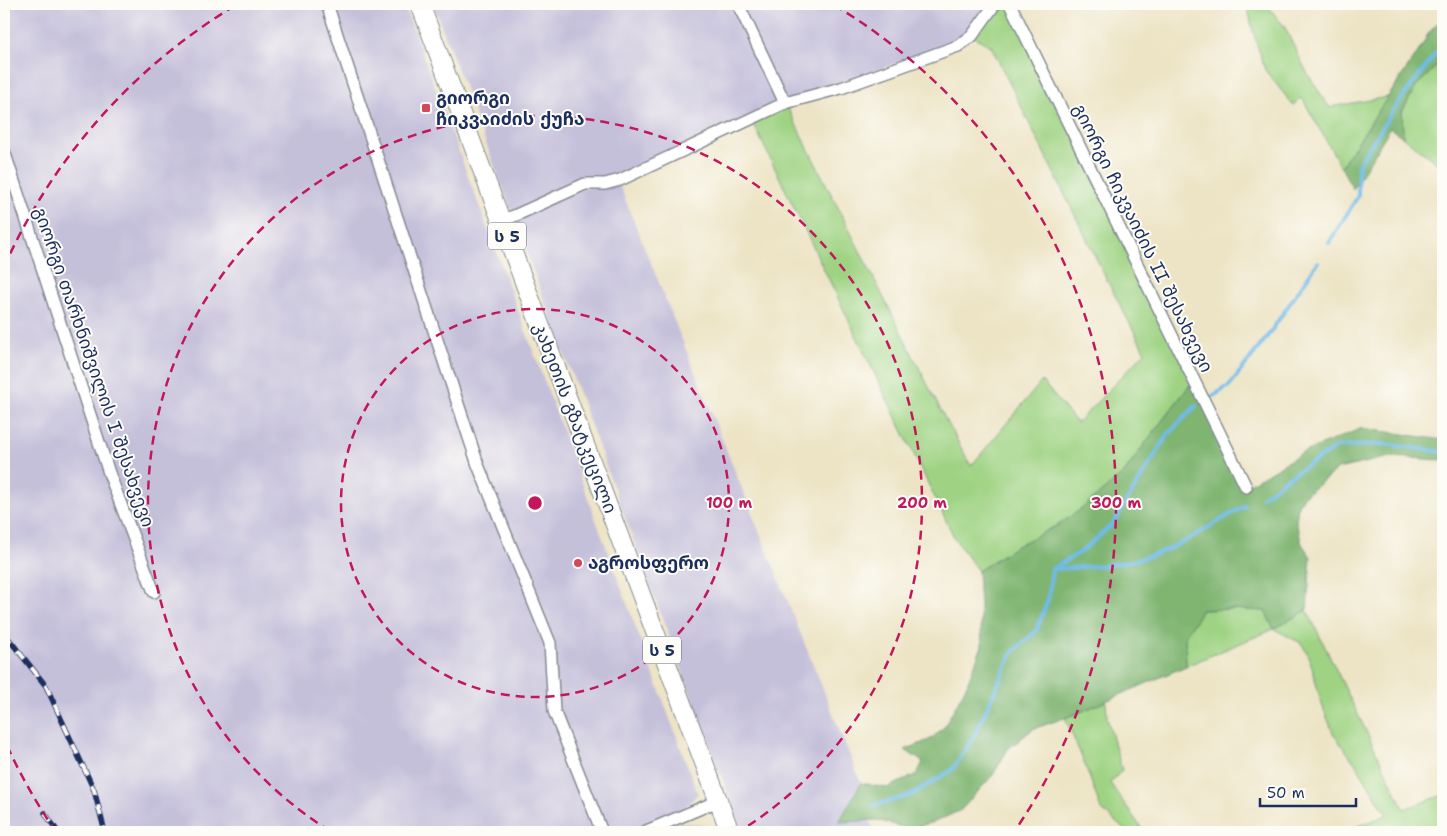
<svg xmlns="http://www.w3.org/2000/svg" width="1447" height="836" viewBox="0 0 1447 836" font-family="'Shantell Sans','Noto Sans Georgian',sans-serif">
<style>
.industrial{fill:#c5c0da}
.green{fill:#9fd383;stroke:#5d8170}
.forest{fill:#7fb571;stroke:#4d7268}
.lines{fill:none;stroke-linecap:round;stroke-linejoin:round}
.stream{stroke:#6fbbe9;stroke-width:4}
.minor-casing{stroke:#848a92;stroke-width:14}
.trunk-casing{stroke:#848a92;stroke-width:20}
.minor{stroke:#fff;stroke-width:11}
.trunk{stroke:#fff;stroke-width:18}
.rail-casing{stroke:#1b2f5e;stroke-width:5.5}
.rail{stroke:#fdfcf7;stroke-width:4;stroke-dasharray:11;stroke-linecap:butt}
.ring{fill:none;stroke:#c2185b;stroke-width:2.5;stroke-dasharray:9 6}
.poi-dot{fill:#d1495b;stroke:#fdfcf7;stroke-width:2}
.labels{text-anchor:middle;stroke-width:4;stroke-linejoin:round;paint-order:stroke}
.shield{fill:#fdfcf7;stroke:#5f6c8c;stroke-width:1}
.shield-label{font-size:16px;font-weight:bold;fill:#1b2f5e}
.poi-label{font-size:18px;font-weight:bold;fill:#1b2f5e;stroke:#fdfcf7;text-anchor:start}
.street-label{font-size:18px;fill:#1b2f5e;stroke:#fdfcf7}
.centre{fill:#c2185b;stroke:#fdfcf7;stroke-width:2.5}
.ring-label{font-size:15px;text-anchor:middle;font-weight:bold;fill:#c2185b;stroke:#fdfcf7;stroke-width:4;stroke-linejoin:round;paint-order:stroke}
</style>
<rect width="100%" height="100%" fill="#fdfcf7"/>
<filter id="ink" filterUnits="userSpaceOnUse"><feTurbulence type="fractalNoise" baseFrequency=".02" numOctaves="2"/><feDisplacementMap in="SourceGraphic" scale="10" xChannelSelector="R" yChannelSelector="G"/><feConvolveMatrix kernelMatrix="1 2 1 2 8 2 1 2 1" color-interpolation-filters="sRGB"/></filter>
<filter id="wash" filterUnits="userSpaceOnUse"><feTurbulence type="fractalNoise" baseFrequency=".0096" numOctaves="4" result="noise"/><feDisplacementMap in="SourceGraphic" scale="20" xChannelSelector="R" yChannelSelector="G"/><feGaussianBlur stdDeviation="1.12" result="paint"/><feColorMatrix in="noise" values="0 0 0 0 0 0 0 0 0 0 0 0 0 0 0 0 0 1.4 0 .05"/><feComposite in="paint" operator="in"/></filter>
<g filter="url(#wash)">
<rect width="100%" height="100%" fill="#ede4c5"/>
<g class="industrial">
<path d="M4 4H404L698 794 684 808 628 832H4Z"/>
<path d="M433 4H995L972 36 785 103 620 180 585 184 512 212Z"/>
<path d="M619 184 861 783 839 821 869 820 875 832H742L514 219 585 188Z"/>
<path d="M679 822 707 826 713 832H657Z"/>
</g>
<g class="green">
<path d="M995 4H1010L1193 381 1152 434 1124 473 1084 507 1060 524 1015 547 978 571 955 539 751 119 785 103 939 407 971 466 1042 381 1077 423 1145 352 1110 286 991 46 972 36Z"/>
<path d="M1247 4H1266L1284 26 1307 73 1329 107 1388 97 1341 167 1302 98 1293 105 1265 70 1253 31Z"/>
<path d="M1443 60V168L1403 137 1402 112 1417 85Z"/>
<path d="M1230 609 1265 611 1274 629 1307 610 1404 809 1443 795V832H1342L1387 815 1358 767 1334 735 1321 702 1309 656 1301 643 1274 629 1186 666 1185 636 1202 610Z"/>
<path d="M1106 701 1107 718 1122 770 1110 783 1144 832H1127L1101 809 1084 762 1065 718Z"/>
</g>
<g class="forest">
<path d="M1443 17V60L1417 85 1402 111 1403 137 1390 128 1353 189 1341 167 1422 46 1428 34Z"/>
<path d="M1193 381 1246 486 1302 453 1362 428 1443 440V460L1390 457 1338 469 1305 495 1298 505 1296 523 1302 544 1311 557 1307 610 1274 629 1265 611 1230 609 1202 610 1185 636 1186 666 1081 712 1033 729 1008 749 993 775 961 810 937 821 909 829 877 820 839 822 861 783 887 788 917 774 923 762 905 750 931 739 944 727 965 689 982 646 978 571 1015 547 1060 524 1084 507 1124 473 1152 434Z"/>
</g>
<g class="lines">
<g class="stream">
<path d="M1329 243 1358 196V165L1396 106 1443 44"/>
<path d="M1213 396 1229 386 1267 337 1318 262"/>
<path d="M1262 497 1287 478 1337 447 1383 444 1443 452"/>
<path d="M1053 569C1087 567 1121 566 1153 555 1185 545 1215 522 1245 506"/>
<path d="M873 806 911 795 952 770 974 737 1012 653 1036 631 1048 600 1052 569 1081 552 1113 524 1168 434 1196 406"/>
</g>
</g>
</g>
<g filter="url(#ink)">
<g class="lines">
<defs>
<g id="minor">
<path d="M327 4 478 465 550 643 554 711 602 832"/>
<path d="M738 4 785 103"/>
<path d="M1010 4 1246 487"/>
<path d="M4 151 109 473 154 592"/>
<path d="M501 220 514 216 585 184H605L620 180 785 103 841 88 958 46 972 36 995 4"/>
<path d="M644 832 718 801"/>
</g>
<path id="trunk" d="M420 4 730 832"/>
</defs>
<use href="#minor" class="minor-casing"/>
<use href="#trunk" class="trunk-casing"/>
<use href="#minor" class="minor"/>
<use href="#trunk" class="trunk"/>
<defs>
<g id="rail">
<path d="M4 633 46 686 94 790 105 832"/>
<path d="M45 813 58 832"/>
</g>
</defs>
<use href="#rail" class="rail-casing"/>
<use href="#rail" class="rail"/>
</g>
</g>
<g class="ring">
<circle cx="535" cy="503" r="194"/>
<path d="M330 831A387 387 0 1 1 740 831"/>
<path d="M56 832A581 581 0 0 1 4 739M4 267A581 581 0 0 1 236 5M834 5A581 581 0 0 1 1014 832"/>
</g>
<g class="poi-dot">
<rect x="421" y="103" width="10" height="10" rx="2.5"/>
<circle cx="578" cy="563" r="5"/>
</g>
<g class="labels">
<g class="shield">
<rect x="488" y="222.5" width="38" height="27" rx="4"/>
<rect x="643" y="636.5" width="38" height="27" rx="4"/>
</g>
<g class="shield-label">
<text x="507" y="242">ს 5</text>
<text x="662" y="656">ს 5</text>
</g>
<g class="poi-label">
<text x="436" y="104">გიორგი<tspan x="436" dy="21">ჩიკვაიძის ქუჩა</tspan></text>
<text x="588" y="569">აგროსფერო</text>
</g>
<g class="street-label">
<text transform="translate(1143 238) rotate(64)" y="6">გიორგი ჩიკვაიძის II შესახვევი</text>
<text transform="translate(94 367) rotate(71)" y="6">გიორგი თარხნიშვილის I შესახვევი</text>
<text transform="translate(575 418) rotate(69)" y="6">კახეთის გზატკეცილი</text>
</g>
</g>
<circle cx="535" cy="503" r="8" class="centre"/>
<g class="ring-label">
<text x="729" y="508">100 m</text>
<text x="922" y="508">200 m</text>
<text x="1116" y="508">300 m</text>
</g>
<rect width="1447" height="836" fill="none" stroke="#fdfcf7" stroke-width="20"/>
<path d="M1260 798v8h96v-8" fill="none" stroke="#1b2f5e" stroke-width="2.5"/>
<text x="1267" y="798" font-size="15" fill="#1b2f5e" stroke="#fdfcf7" stroke-width="4" paint-order="stroke">50 m</text>
</svg>
